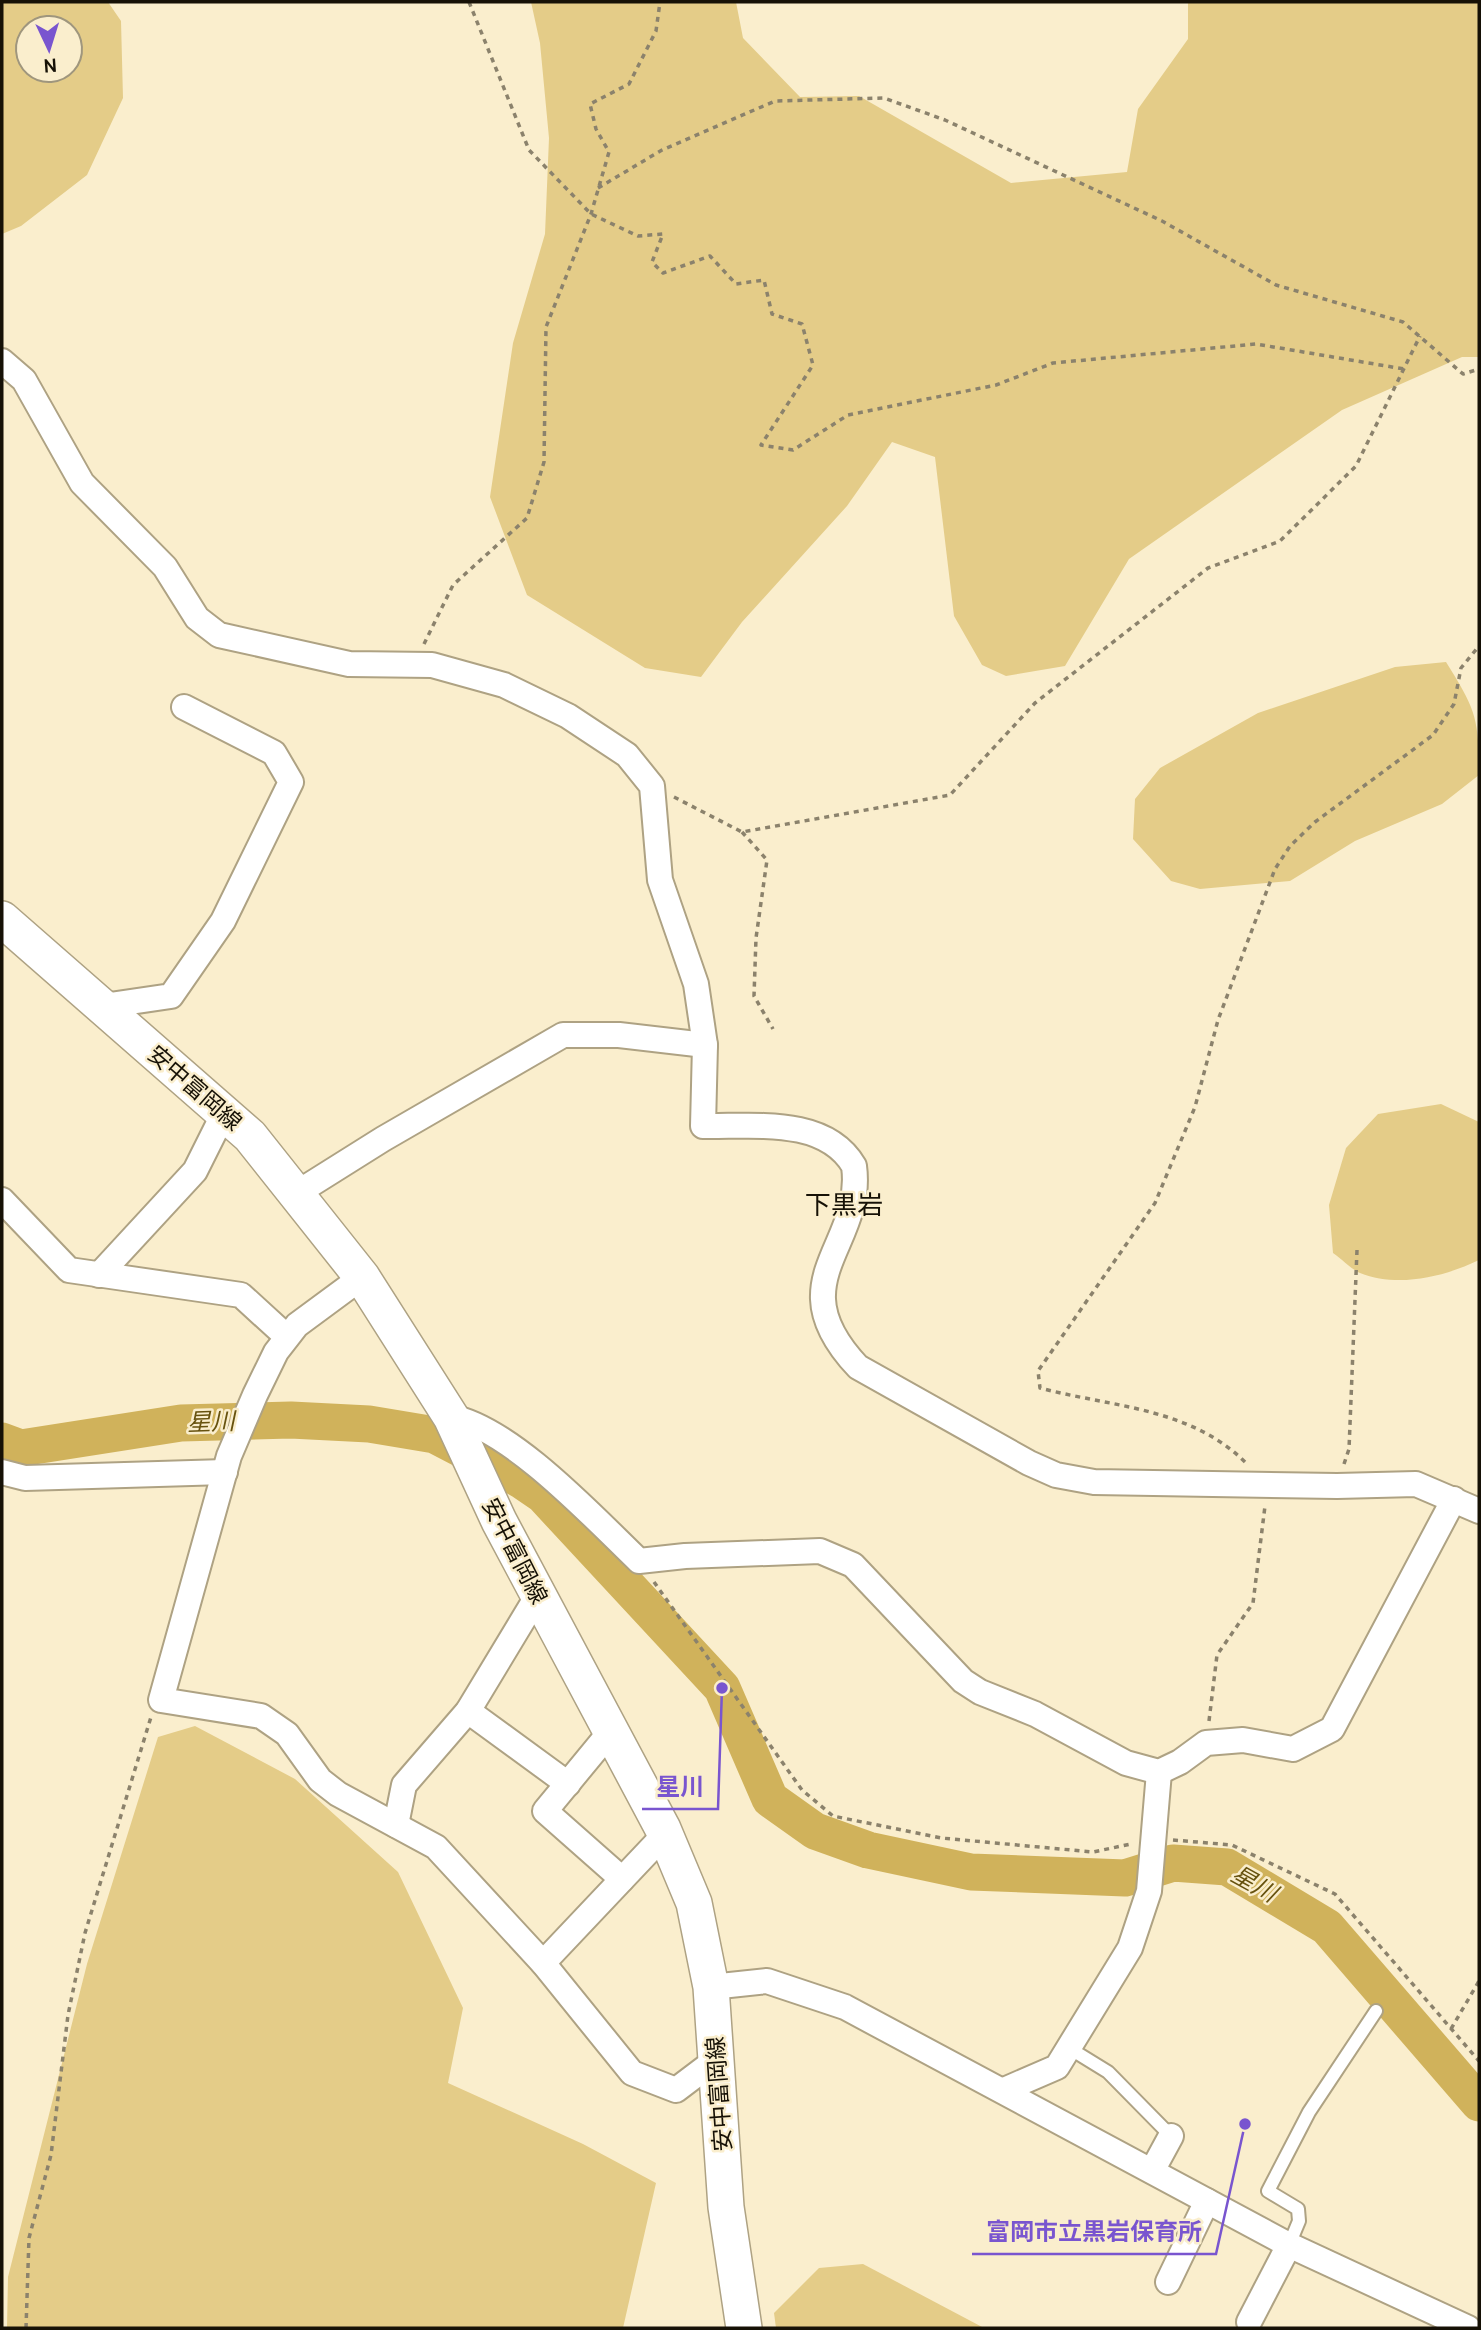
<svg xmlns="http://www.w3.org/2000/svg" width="1481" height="2330" viewBox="0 0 1481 2330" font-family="Cabin,'Noto Sans JP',sans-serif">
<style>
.green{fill:#e4cc88;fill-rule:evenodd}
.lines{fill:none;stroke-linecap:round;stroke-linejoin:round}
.river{stroke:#d0b25b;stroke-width:37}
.lane-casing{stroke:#aea283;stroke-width:16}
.street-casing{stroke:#aea283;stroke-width:28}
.secondary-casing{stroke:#aea283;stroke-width:38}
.path{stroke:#8b826c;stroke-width:3.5;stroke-dasharray:5 5;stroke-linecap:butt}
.lane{stroke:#fff;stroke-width:12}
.street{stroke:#fff;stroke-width:24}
.secondary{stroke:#fff;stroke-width:35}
.labels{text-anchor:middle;stroke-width:5;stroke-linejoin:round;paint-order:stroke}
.street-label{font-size:23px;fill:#161106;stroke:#faeecd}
.water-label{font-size:24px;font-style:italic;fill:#67520e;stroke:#faeecd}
.quarter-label{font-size:26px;fill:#161106;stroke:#faeecd}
.leader{fill:none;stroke:#7955cf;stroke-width:2.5}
.callout-dot{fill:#7955cf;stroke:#faeecd;stroke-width:2.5}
.callout-label{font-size:24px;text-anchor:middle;font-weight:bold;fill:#7955cf;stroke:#faeecd;stroke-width:5;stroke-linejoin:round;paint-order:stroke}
</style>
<rect width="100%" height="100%" fill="#faeecd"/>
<g class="green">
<path d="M2 2H108L121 21 123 98 87 175 21 226 2 234ZM28 28H70V70H28Z"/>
<path d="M531 2H736L743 38 800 97 859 96 1011 183 1127 172 1138 109 1188 39V2H1479V357H1462L1342 410 1129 559 1065 666 1006 676 982 665 954 616 935 457 892 442 847 506 742 622 701 677 645 668 527 595 490 497 513 343 545 234 549 138 540 43Z"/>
<path d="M1446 662C1476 710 1479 718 1479 775L1442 804 1355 841 1290 881 1200 889 1171 881 1133 839 1135 799 1160 768 1258 713 1395 667Z"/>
<path d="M1441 1104 1479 1122V1260C1444 1277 1398 1288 1360 1273 1351 1269 1342 1259 1333 1253L1329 1205 1346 1148 1378 1114Z"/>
<path d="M195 1726 295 1779 398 1872 463 2008 448 2083 583 2144 656 2183 623 2328H7L8 2277 87 1964 158 1737Z"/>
<path d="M863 2264 984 2328H776L774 2313 819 2268Z"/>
</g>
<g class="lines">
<path class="river" d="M2 1441 21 1448 181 1423 291 1420 369 1424 435 1435 521 1480 543 1495 722 1688 770 1799 815 1831 868 1850 971 1872 1125 1878 1173 1863 1227 1867 1327 1927 1479 2103"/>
<defs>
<g id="lane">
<path d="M1069 2048 1108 2072 1171 2136"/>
<path d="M1289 2245 1299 2221 1298 2209 1268 2191 1309 2112 1376 2011"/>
</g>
<g id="street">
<path d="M2 361 24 380 82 483 165 567 197 618 219 635 349 664 432 665 504 685 568 716 627 755 652 786 660 880 696 984 705 1045 703 1126C752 1127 825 1116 854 1166 865 1247 776 1280 858 1367L1029 1463 1056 1475 1094 1482 1337 1486 1416 1484 1479 1511"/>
<path d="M103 1006 171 996 223 921 291 782 274 753 184 707"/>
<path d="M297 1193 383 1139 563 1035H619L705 1045"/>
<path d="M2 1200 69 1270 241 1295 287 1337"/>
<path d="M99 1275 195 1171 224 1113"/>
<path d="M362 1277 297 1325 276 1352 255 1395 229 1456 161 1700 261 1716 287 1734 320 1780 338 1794 436 1847 543 1963 632 2073 676 2090 717 2059"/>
<path d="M451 1417C511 1428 594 1518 639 1561L685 1556 820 1551 853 1565 963 1681 980 1692 1035 1714 1126 1763 1159 1772 1180 1762 1206 1743 1243 1740 1293 1749 1332 1729 1454 1499"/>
<path d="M2 1472 25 1478 225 1472"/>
<path d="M468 1711 568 1784"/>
<path d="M611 1731 545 1811 622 1879"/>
<path d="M396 1825 404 1785 468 1711 538 1595"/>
<path d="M543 1963 665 1834"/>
<path d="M711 1987 767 1981 845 2007 1289 2245 1468 2328"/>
<path d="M1004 2090 1057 2067 1130 1948 1149 1891 1159 1772"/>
<path d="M1152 2171 1171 2136"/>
<path d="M1168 2282 1207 2201"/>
<path d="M1249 2322 1289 2245"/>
</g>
<path id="secondary" d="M2 919 250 1136 362 1277 451 1417 499 1521 663 1829 694 1903 711 1987 726 2207 744 2328"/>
</defs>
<use href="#lane" class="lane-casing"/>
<use href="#street" class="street-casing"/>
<use href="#secondary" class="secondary-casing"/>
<g class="path">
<path d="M469 2 529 150 591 214 638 236 663 234 652 262 663 273 710 256 736 284 764 280 772 314 802 324 813 365 761 445 793 450 848 415 996 385 1053 363 1256 344 1404 369"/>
<path d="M598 188 662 150 775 101 884 98 945 120 1162 221 1276 285 1403 322 1463 374 1479 369"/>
<path d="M424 644 453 585 527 518 544 462 546 327 591 214 609 152 596 129 590 104 629 84 656 31 660 2"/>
<path d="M674 797 742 832 950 795 1035 703 1208 568 1280 541 1356 466 1420 336"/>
<path d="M742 832 767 860 756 938 754 996 773 1029"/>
<path d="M1245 1462C1189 1407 1111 1407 1040 1388L1038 1371 1155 1203 1195 1107 1218 1020 1275 869 1290 846 1315 822 1433 735 1454 704 1461 668 1479 646"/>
<path d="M1344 1464 1349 1449 1357 1250"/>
<path d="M654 1582 802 1790 833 1816 941 1838 1093 1852 1131 1844"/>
<path d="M1209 1721 1217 1655 1253 1603 1265 1506"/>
<path d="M1173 1840 1232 1845 1335 1894 1479 2061"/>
<path d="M1451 2029 1479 1981"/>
<path d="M26 2328 29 2238 51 2155 68 2015 85 1933 151 1717"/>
</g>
<use href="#lane" class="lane"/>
<use href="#street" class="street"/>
<use href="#secondary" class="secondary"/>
</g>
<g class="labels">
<g class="street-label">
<text transform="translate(195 1088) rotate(41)" y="8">安中富岡線</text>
<text transform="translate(515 1551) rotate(63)" y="8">安中富岡線</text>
<text transform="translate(719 2094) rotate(-94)" y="8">安中富岡線</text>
</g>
<g class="water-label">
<text transform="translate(211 1422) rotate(-2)" y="8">星川</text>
<text transform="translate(1254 1884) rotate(29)" y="8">星川</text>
</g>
<g class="quarter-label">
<text x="844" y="1214">下黒岩</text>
</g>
</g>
<path class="leader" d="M722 1688L718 1809H642M1245 2124L1216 2254H972"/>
<g class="callout-dot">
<circle cx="722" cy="1688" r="7"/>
<circle cx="1245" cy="2124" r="7"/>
</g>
<g class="callout-label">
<text x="680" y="1795">星川</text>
<text x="1094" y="2240">富岡市立黒岩保育所</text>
</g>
<rect width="1481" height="2330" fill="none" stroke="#161106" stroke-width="7"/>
<g transform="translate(49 49) rotate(176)"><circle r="33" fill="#faeecd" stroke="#9f967d" stroke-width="2"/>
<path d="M0-5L12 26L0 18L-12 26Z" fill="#7955cf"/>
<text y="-10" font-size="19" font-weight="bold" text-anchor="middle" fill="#161106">N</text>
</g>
</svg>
